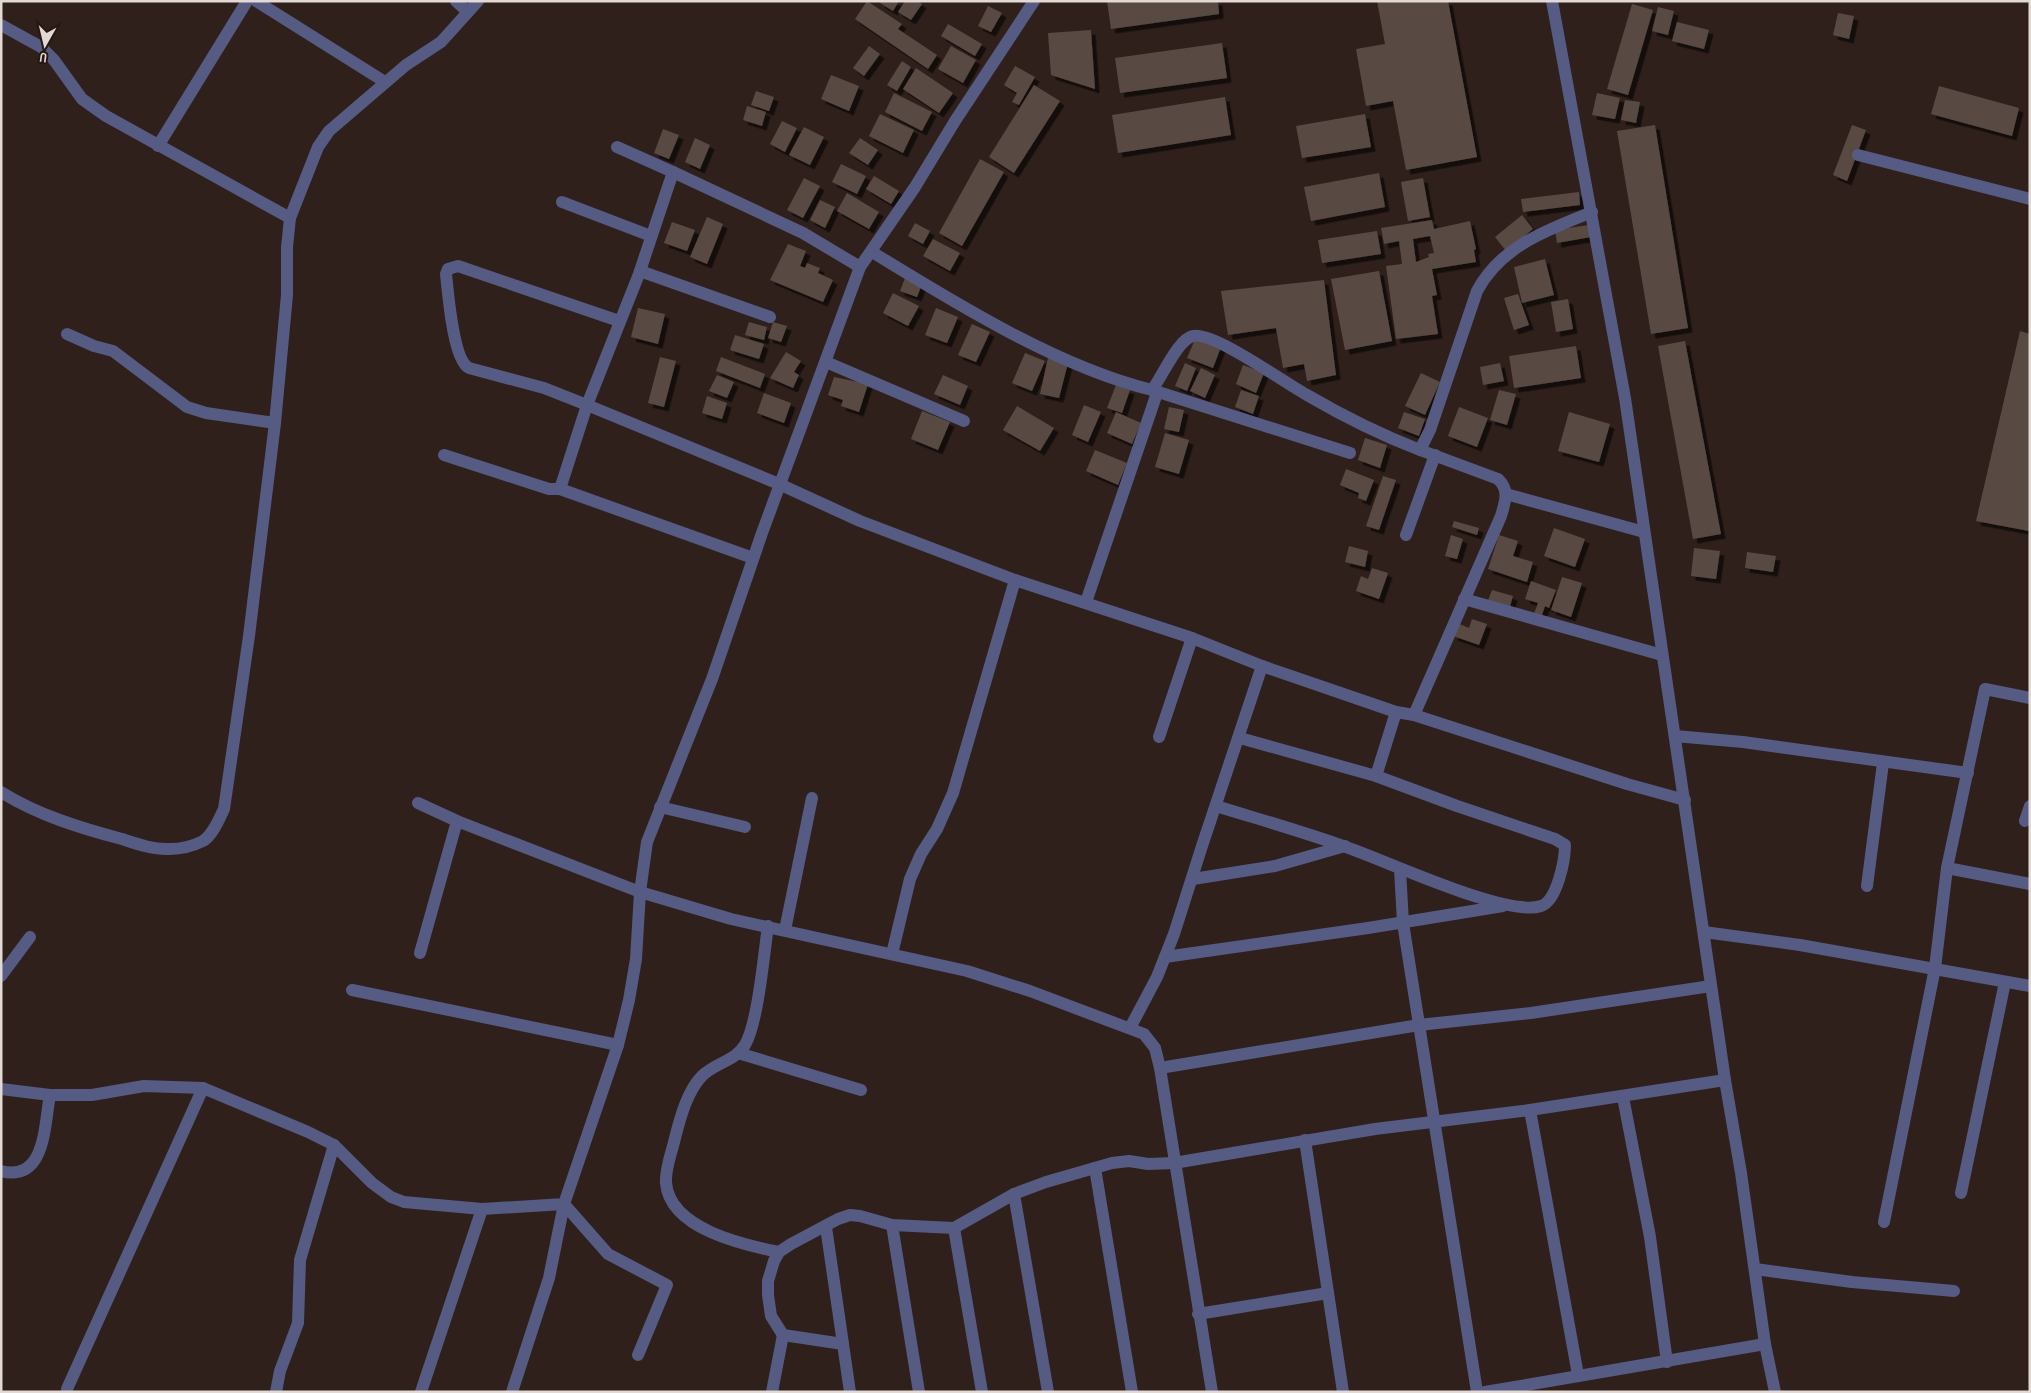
<svg xmlns="http://www.w3.org/2000/svg" width="2031" height="1393" viewBox="0 0 2031 1393" font-family="'Sofia Sans Condensed',sans-serif">
<style>
.building{fill:#594942;fill-rule:evenodd;filter:url(#shadow)}
.lines{fill:none;stroke-linecap:round;stroke-linejoin:round}
.minor{stroke:#555b82;stroke-width:12}
.tertiary{stroke:#555b82;stroke-width:12}
</style>
<defs>
<filter id="shadow"><feDropShadow dx="4.5" dy="4.5" stdDeviation="0" flood-color="#0009"/></filter>
</defs>
<rect width="100%" height="100%" fill="#2f201b"/>
<g class="building">
<path d="M867 1 902 24 898 29 937 55 928 69 855 19Z"/>
<path d="M881 1H899L893 11 880 3Z"/>
<path d="M905 1H918L922 4 911 20 898 12Z"/>
<path d="M1107 1H1218L1219 14 1111 29Z"/>
<path d="M1377 1H1448L1477 157 1406 170 1393 101 1366 106 1356 49 1385 44Z"/>
<path d="M1632 4 1653 10 1628 95 1607 89Z"/>
<path d="M988 6 1002 13 991 32 978 26Z"/>
<path d="M1658 7 1674 11 1668 35 1652 31Z"/>
<path d="M1838 13 1854 16 1849 39 1833 35Z"/>
<path d="M1677 22 1709 30 1704 49 1672 41Z"/>
<path d="M948 24 982 44 975 56 941 36Z"/>
<path d="M1091 30 1095 89 1051 75 1048 33Z"/>
<path d="M1222 43 1227 78 1120 93 1115 58Z"/>
<path d="M869 46 880 54 864 76 853 68Z"/>
<path d="M951 46 976 60 963 83 938 69Z"/>
<path d="M902 61 911 67 897 91 887 85Z"/>
<path d="M1015 66 1035 77 1019 105 1012 102 1017 93 1004 85Z"/>
<path d="M916 68 953 93 939 113 903 89Z"/>
<path d="M831 75 859 86 849 111 821 99Z"/>
<path d="M1034 85 1060 101 1014 173 989 157Z"/>
<path d="M1939 86 2019 108 2012 136 1931 114Z"/>
<path d="M756 91 774 97 769 111 751 105Z"/>
<path d="M894 93 932 112 922 131 885 112Z"/>
<path d="M1597 93 1620 98 1615 119 1592 115Z"/>
<path d="M1225 97 1231 135 1118 153 1112 115Z"/>
<path d="M1625 100 1640 102 1636 123 1621 120Z"/>
<path d="M747 106 766 112 762 126 743 120Z"/>
<path d="M880 114 914 130 903 153 869 136Z"/>
<path d="M1365 114 1371 147 1302 158 1296 126Z"/>
<path d="M782 121 797 128 785 152 770 144Z"/>
<path d="M1655 125 1688 328 1651 334 1617 131Z"/>
<path d="M1852 125 1866 130 1847 181 1833 175Z"/>
<path d="M804 127 824 137 810 165 789 155Z"/>
<path d="M663 129 679 135 669 159 654 153Z"/>
<path d="M695 138 710 145 700 169 685 162Z"/>
<path d="M860 138 878 150 868 165 849 153Z"/>
<path d="M980 159 1004 172 962 246 939 233Z"/>
<path d="M841 164 866 176 857 194 832 182Z"/>
<path d="M1379 173 1385 207 1311 221 1304 187Z"/>
<path d="M874 176 899 191 891 204 866 189Z"/>
<path d="M804 178 820 186 803 218 787 210Z"/>
<path d="M1423 178 1430 217 1408 221 1401 182Z"/>
<path d="M1579 192 1580 205 1523 212 1521 199Z"/>
<path d="M847 193 879 212 869 229 837 211Z"/>
<path d="M820 200 835 207 825 228 810 220Z"/>
<path d="M1522 215 1533 229 1506 251 1495 237Z"/>
<path d="M707 217 723 224 707 264 690 257Z"/>
<path d="M1432 220 1434 229 1470 221 1476 249 1474 250 1476 262 1432 269 1437 295 1432 296 1438 334 1396 339 1386 266 1402 264 1399 241 1384 244 1381 228ZM1430 236 1434 253 1428 254 1429 257 1416 262 1413 239Z"/>
<path d="M672 222 695 230 687 251 664 243Z"/>
<path d="M915 223 930 231 923 244 908 236Z"/>
<path d="M1589 225 1591 237 1557 243 1555 230Z"/>
<path d="M1377 231 1381 254 1322 263 1318 240Z"/>
<path d="M933 239 960 253 950 271 923 256Z"/>
<path d="M788 244 806 251 800 266 805 268 807 263 820 268 818 273 833 280 823 302 770 280Z"/>
<path d="M1545 259 1554 295 1522 303 1514 267Z"/>
<path d="M1379 271 1392 341 1345 350 1331 279Z"/>
<path d="M905 278 922 284 917 297 900 291Z"/>
<path d="M1324 280 1336 375 1307 381 1304 364 1283 368 1276 328 1228 335 1221 291Z"/>
<path d="M893 293 919 306 908 326 883 313Z"/>
<path d="M1518 294 1529 325 1514 330 1504 298Z"/>
<path d="M1568 299 1573 329 1556 332 1551 302Z"/>
<path d="M638 308 665 314 658 344 631 337Z"/>
<path d="M936 308 958 317 947 343 925 335Z"/>
<path d="M749 322 767 327 764 340 745 335Z"/>
<path d="M773 322 787 326 781 342 768 338Z"/>
<path d="M972 324 990 332 976 362 958 355Z"/>
<path d="M2020 331 2030 334 2029 531 1976 521Z"/>
<path d="M735 335 764 344 759 359 730 350Z"/>
<path d="M1196 337 1221 347 1213 368 1187 358Z"/>
<path d="M1685 341 1721 534 1693 539 1658 346Z"/>
<path d="M1576 346 1581 378 1514 388 1509 356Z"/>
<path d="M786 352 801 361 794 372 799 375 793 388 770 378Z"/>
<path d="M1025 353 1045 361 1032 391 1012 383Z"/>
<path d="M660 357 676 361 664 407 648 403Z"/>
<path d="M721 357 765 374 760 388 716 371Z"/>
<path d="M1048 358 1068 363 1059 398 1040 394Z"/>
<path d="M1185 363 1196 368 1187 391 1175 386Z"/>
<path d="M1500 363 1504 381 1483 385 1480 367Z"/>
<path d="M1243 365 1264 373 1256 393 1236 384Z"/>
<path d="M1201 368 1215 375 1205 398 1190 391Z"/>
<path d="M1421 373 1440 382 1425 415 1405 406Z"/>
<path d="M717 375 734 382 727 398 709 391Z"/>
<path d="M943 375 968 386 960 405 934 394Z"/>
<path d="M834 377 868 384 859 412 841 406 843 400 828 395Z"/>
<path d="M1116 385 1130 390 1122 413 1107 408Z"/>
<path d="M1241 390 1259 396 1253 414 1235 407Z"/>
<path d="M1499 390 1516 394 1507 425 1490 420Z"/>
<path d="M764 393 791 403 784 423 757 413Z"/>
<path d="M707 396 727 403 722 419 702 413Z"/>
<path d="M1084 405 1101 412 1088 442 1072 435Z"/>
<path d="M1017 406 1054 428 1040 451 1003 430Z"/>
<path d="M1169 407 1184 410 1179 432 1164 429Z"/>
<path d="M1459 407 1488 418 1477 447 1448 436Z"/>
<path d="M922 411 950 422 938 450 911 439Z"/>
<path d="M1116 412 1141 423 1132 444 1107 433Z"/>
<path d="M1404 412 1425 419 1419 436 1398 428Z"/>
<path d="M1569 412 1610 424 1599 462 1558 451Z"/>
<path d="M1165 433 1189 440 1179 474 1155 467Z"/>
<path d="M1365 438 1387 445 1380 468 1358 460Z"/>
<path d="M1095 450 1127 463 1118 485 1086 471Z"/>
<path d="M1346 469 1374 480 1366 501 1358 498 1359 493 1340 485Z"/>
<path d="M1383 476 1396 480 1379 530 1366 526Z"/>
<path d="M1454 521 1479 528 1477 535 1452 527Z"/>
<path d="M1554 528 1585 539 1575 567 1544 556Z"/>
<path d="M1451 535 1463 539 1457 559 1445 556Z"/>
<path d="M1499 535 1518 541 1513 556 1533 562 1527 582 1488 569Z"/>
<path d="M1349 546 1368 551 1365 567 1345 562Z"/>
<path d="M1694 548 1720 551 1716 579 1691 576Z"/>
<path d="M1747 552 1776 556 1773 572 1745 568Z"/>
<path d="M1372 568 1388 573 1379 599 1356 591 1361 576 1368 579Z"/>
<path d="M1562 577 1582 583 1571 617 1551 610Z"/>
<path d="M1531 581 1556 590 1549 608 1545 606 1541 618 1533 616 1538 603 1525 599Z"/>
<path d="M1492 590 1513 596 1509 610 1487 603Z"/>
<path d="M1472 619 1487 624 1479 645 1453 636 1457 623 1469 628Z"/>
</g>
<g class="lines">
<g class="minor">
<path d="M256 1 385 82"/>
<path d="M456 1 468 12"/>
<path d="M1 25 41 47 54 60 82 99 106 116 290 218"/>
<path d="M158 146 247 1"/>
<path d="M617 147 673 172"/>
<path d="M1858 155 2030 199"/>
<path d="M562 202 651 236"/>
<path d="M872 252C955 303 1058 367 1152 390 1162 377 1178 339 1193 336 1213 331 1285 383 1307 395 1343 416 1381 435 1420 450L1430 430 1477 291C1501 246 1547 230 1592 212"/>
<path d="M640 271 770 317"/>
<path d="M619 321 458 266 448 269 446 274C448 292 453 360 469 368L544 388 587 405 779 484 860 521 1015 580 1192 638 1262 666 1396 712 1414 715 1627 784 1685 800"/>
<path d="M67 334 94 346 113 351 187 407 206 413 275 423"/>
<path d="M826 362 964 421"/>
<path d="M1152 390 1350 453"/>
<path d="M444 455 549 489H560L753 558"/>
<path d="M560 489 587 405 639 274 673 172 803 233 860 267"/>
<path d="M1506 494 1644 532"/>
<path d="M1406 535 1435 455"/>
<path d="M1464 599 1662 655"/>
<path d="M1086 602 1157 393"/>
<path d="M1414 715 1501 516C1505 502 1510 490 1498 479L1420 450"/>
<path d="M1675 736 1743 742 1968 773"/>
<path d="M1159 737 1192 638"/>
<path d="M1376 776 1396 712"/>
<path d="M1 792C38 815 80 828 122 839 137 844 154 850 170 849 182 849 193 846 203 841 213 835 219 819 224 809L249 636 275 423 287 295V247L290 218 318 147 329 131 406 65 441 42 478 1"/>
<path d="M418 803 457 821 640 892 731 919 967 971 1030 991 1144 1034 1155 1048 1160 1068 1212 1392"/>
<path d="M1216 806C1258 819 1301 831 1343 846 1383 859 1506 918 1541 906 1557 901 1565 860 1565 845L1555 839 1457 806 1376 776 1240 738"/>
<path d="M660 807 745 827"/>
<path d="M2025 821 2030 806"/>
<path d="M1947 868 2030 884"/>
<path d="M1400 869 1403 923 1477 1392"/>
<path d="M1193 879 1275 866 1345 846"/>
<path d="M1867 886 1883 763"/>
<path d="M768 926C764 953 758 1023 745 1045 735 1061 715 1063 702 1076 687 1091 680 1119 675 1138 672 1152 665 1168 666 1183 670 1229 744 1245 779 1252"/>
<path d="M785 930 812 798"/>
<path d="M1704 932 1800 945 2030 986"/>
<path d="M420 953 457 821"/>
<path d="M892 954 910 879 921 854 937 829 953 793 1015 580"/>
<path d="M1165 957 1368 928 1503 906"/>
<path d="M1 976 30 937"/>
<path d="M352 990 618 1045"/>
<path d="M1130 1028 1157 977 1174 934 1202 846 1262 666"/>
<path d="M738 1053 861 1090"/>
<path d="M1160 1068 1419 1025 1531 1013 1711 986"/>
<path d="M1 1089 50 1095H92L144 1086 203 1088 308 1132 334 1145 372 1183 391 1197 404 1202 482 1209 564 1204 618 1045 629 1000 636 959 640 892 647 842 712 679 762 533 860 267 915 187 955 121 1034 1"/>
<path d="M1623 1097 1650 1237 1667 1362"/>
<path d="M1530 1110 1578 1375"/>
<path d="M1305 1140 1343 1392"/>
<path d="M1095 1168 1132 1392"/>
<path d="M1 1171C46 1182 44 1126 50 1095"/>
<path d="M1961 1193 2005 982"/>
<path d="M1014 1194 1048 1392"/>
<path d="M1884 1222 1935 968 1947 868 1985 689 2030 698"/>
<path d="M892 1225 919 1392"/>
<path d="M826 1227 850 1392"/>
<path d="M954 1228 982 1392"/>
<path d="M1755 1269 1852 1282 1954 1291"/>
<path d="M1198 1314 1328 1293"/>
<path d="M843 1344 783 1335 771 1316 768 1295V1281L774 1261 779 1252 791 1244 838 1219 850 1215 860 1216 892 1225 954 1228 1014 1194 1046 1182 1112 1163 1129 1161 1148 1164 1174 1163 1375 1129 1530 1110 1725 1080"/>
<path d="M67 1389 203 1088"/>
<path d="M276 1392 280 1371 298 1323 300 1260 334 1145"/>
<path d="M421 1392 482 1209"/>
<path d="M512 1392 549 1278 564 1204 608 1254 667 1285 638 1355"/>
<path d="M772 1392 783 1335"/>
<path d="M1485 1392 1765 1344"/>
</g>
<path class="tertiary" d="M1552 1 1625 398 1725 1080 1741 1173 1765 1344 1775 1392"/>
</g>
<rect width="2031" height="1393" fill="none" stroke="#e2d8d4" stroke-width="5"/>
<g transform="translate(45 45) rotate(188)" stroke="#251712" stroke-width="4" paint-order="stroke">
<path d="M0-4L9 19L0 12L-9 19Z" fill="#e2d8d4"/>
<text y="-8" font-size="14" font-weight="bold" text-anchor="middle" fill="#e2d8d4">U</text>
</g>
</svg>
